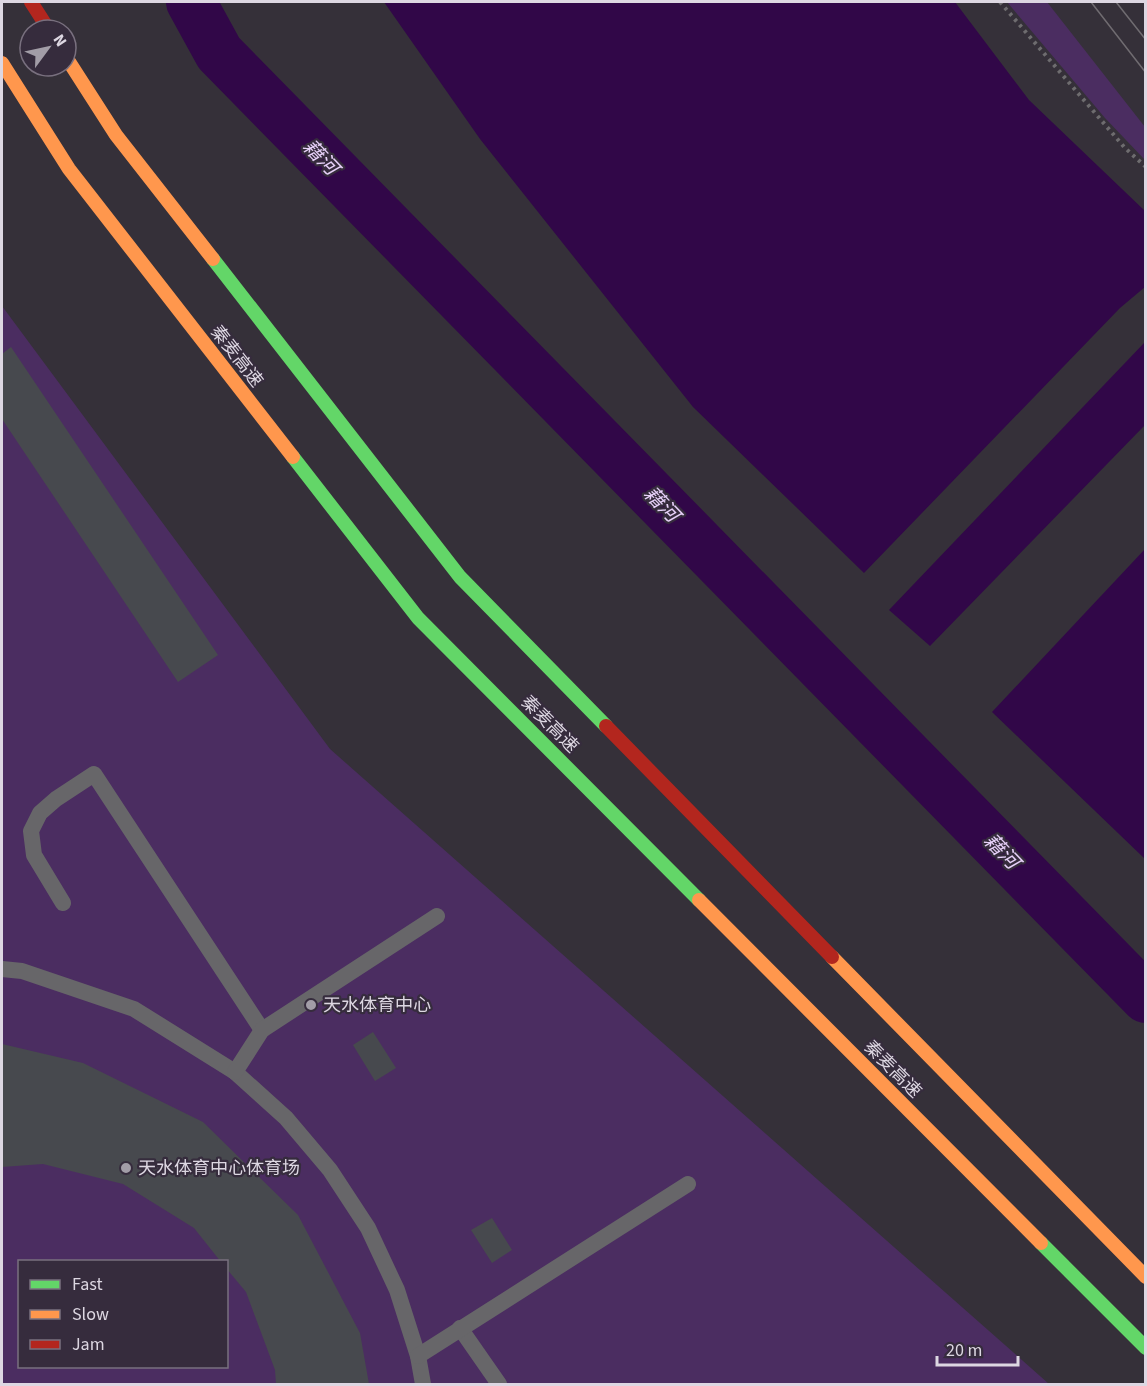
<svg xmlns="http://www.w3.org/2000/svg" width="1147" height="1386" viewBox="0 0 1147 1386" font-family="'Source Sans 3','Noto Sans SC',sans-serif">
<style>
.green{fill:#4b2d61;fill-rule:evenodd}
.water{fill:#310748}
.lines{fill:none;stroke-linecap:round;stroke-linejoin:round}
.river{stroke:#310748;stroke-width:50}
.building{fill:#47494e}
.path{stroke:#6e6c6f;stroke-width:4;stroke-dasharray:3 4.5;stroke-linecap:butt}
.lane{stroke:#676669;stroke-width:16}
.fast{stroke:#63d668;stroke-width:14}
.slow{stroke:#ff974d;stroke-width:14}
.jam{stroke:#b3261e;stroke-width:14}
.tram{stroke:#706c71;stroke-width:1.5}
.poi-dot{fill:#a29da7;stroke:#362c3d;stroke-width:2}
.labels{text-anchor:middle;stroke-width:4.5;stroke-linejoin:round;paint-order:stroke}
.street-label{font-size:18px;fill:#ddd7e2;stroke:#362c3d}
.poi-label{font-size:18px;fill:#ddd7e2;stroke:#362c3d;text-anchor:start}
.water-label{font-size:20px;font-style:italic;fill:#e7d1f9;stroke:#362c3d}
</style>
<rect width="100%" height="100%" fill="#353039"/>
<g class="green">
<path d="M1007 2H1047L1145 127V160L1105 118Z"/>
<path d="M2 306 330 749 1049 1384H2ZM20 1262H226V1366H20Z"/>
</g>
<g class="water">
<path d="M384 2H955L1029 100 1145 211V287L1120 308 864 573 693 407 480 139Z"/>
<path d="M1145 342V425L930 646 889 610Z"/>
<path d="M1145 549V859L992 712Z"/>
</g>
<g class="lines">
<path class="river" d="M191 2 219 53 1146 998"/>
</g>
<g class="building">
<path d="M11 347 218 655 178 682 2 419V354Z"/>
<path d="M373 1032 396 1068 375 1081 353 1045Z"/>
<path d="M2 1044 83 1063 203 1122 298 1215 360 1333 369 1384H276L275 1370 246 1292 226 1268V1262H221L194 1228 123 1184 43 1164 2 1167Z"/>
<path d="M492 1218 512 1250 492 1263 471 1230Z"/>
</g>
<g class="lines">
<path class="path" d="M1000 2 1125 148 1146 167"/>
<g class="lane">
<path d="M63 903 34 855 31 831 40 813 56 799 94 774 262 1030"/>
<path d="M2 969 22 971 134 1009 235 1072 286 1118 330 1170 368 1228 397 1290 418 1356 423 1384"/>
<path d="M235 1072 262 1030 437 916"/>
<path d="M460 1328 499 1384"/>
<path d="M418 1356 688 1184"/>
</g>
<g class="fast">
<path d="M213 259 460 577 606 726"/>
<path d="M293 457 418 618 699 900"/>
<path d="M1041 1243 1146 1348"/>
</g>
<g class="slow">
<path d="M66 57 116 135 213 259"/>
<path d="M2 63 69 169 293 457"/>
<path d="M699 900 1041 1243"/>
<path d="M832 957 1146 1277"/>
</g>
<g class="jam">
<path d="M31 2 49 30"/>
<path d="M606 726 832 957"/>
</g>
<g class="tram">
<path d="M1091 2 1146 73"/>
<path d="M1116 2 1146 40"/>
</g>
</g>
<g class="poi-dot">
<circle cx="311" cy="1005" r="6"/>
<circle cx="126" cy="1168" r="6"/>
</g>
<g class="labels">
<g class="street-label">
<text transform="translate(237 356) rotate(52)" y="6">秦麦高速</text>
<text transform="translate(550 724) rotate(45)" y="6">秦麦高速</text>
<text transform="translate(893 1069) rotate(45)" y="6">秦麦高速</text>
</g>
<g class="poi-label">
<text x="323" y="1011">天水体育中心</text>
<text x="138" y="1174">天水体育中心体育场</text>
</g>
<g class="water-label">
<text transform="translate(321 157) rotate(46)" y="7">藉河</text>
<text transform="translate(662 504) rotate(46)" y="7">藉河</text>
<text transform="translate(1002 851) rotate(46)" y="7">藉河</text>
</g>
</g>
<rect width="1147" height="1386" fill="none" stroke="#ddd7e2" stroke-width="6"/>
<rect x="18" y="1260" width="210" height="108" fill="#362c3d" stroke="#79707f" stroke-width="1.5"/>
<rect x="30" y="1280" width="30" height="9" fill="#63d668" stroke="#79707f" stroke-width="1.5"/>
<text x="72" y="1290" font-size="18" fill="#ddd7e2">Fast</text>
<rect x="30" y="1310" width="30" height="9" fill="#ff974d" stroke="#79707f" stroke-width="1.5"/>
<text x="72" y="1320" font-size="18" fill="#ddd7e2">Slow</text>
<rect x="30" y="1340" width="30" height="9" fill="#b3261e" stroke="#79707f" stroke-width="1.5"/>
<text x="72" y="1350" font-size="18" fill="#ddd7e2">Jam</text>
<g transform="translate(48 48) rotate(57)"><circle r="28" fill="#362c3d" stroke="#79707f" stroke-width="1.5"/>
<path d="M0-4.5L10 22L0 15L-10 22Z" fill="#a29da7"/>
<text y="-9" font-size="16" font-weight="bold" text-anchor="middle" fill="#ddd7e2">N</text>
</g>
<path d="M937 1356v9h81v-9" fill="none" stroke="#ddd7e2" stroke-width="3"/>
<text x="946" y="1356" font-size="18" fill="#ddd7e2" stroke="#362c3d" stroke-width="4.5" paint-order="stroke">20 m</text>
</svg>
